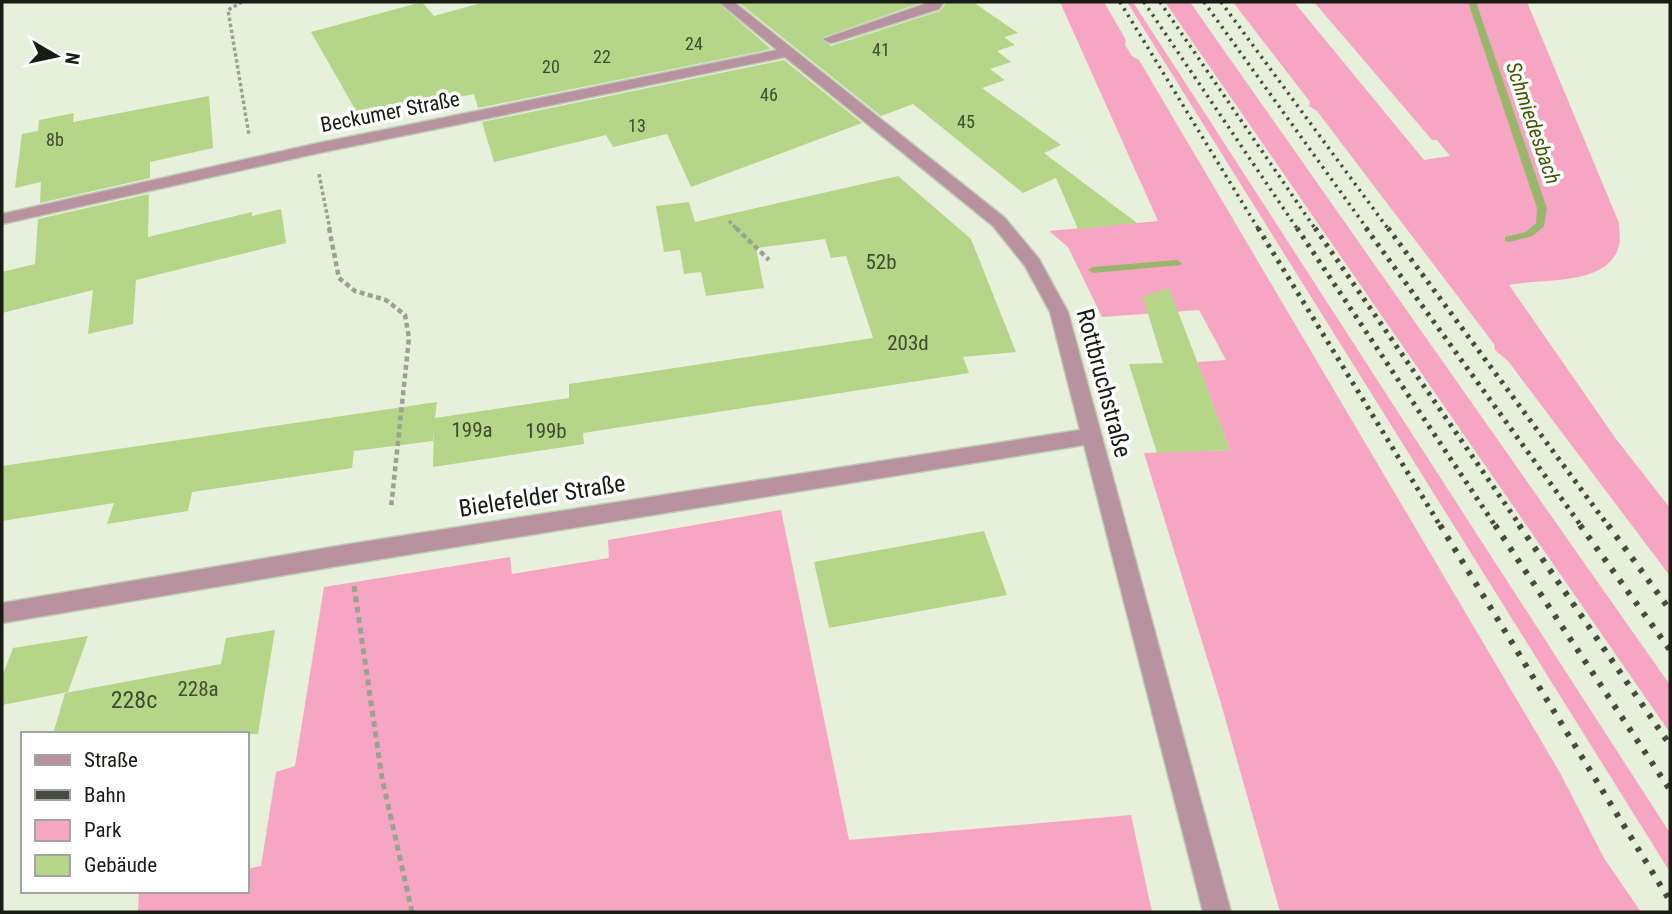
<svg xmlns="http://www.w3.org/2000/svg" width="1672" height="914" viewBox="0 0 1672 914" font-family="'Roboto Condensed',sans-serif">
<style>
.green{fill:#f6a6c2}
.lines{fill:none;stroke-linecap:round;stroke-linejoin:round}
.stream{fill:#99b76c;fill-rule:evenodd}
.building{fill:#b5d588}
.street-casing{stroke:#c1cab7;stroke-width:3}
.path-far2{stroke:#9aa291;stroke-width:3.5;stroke-dasharray:3.5 2.5;stroke-linecap:butt}
.path-far1{stroke:#9aa291;stroke-width:4.5;stroke-dasharray:5 3.5;stroke-linecap:butt}
.path{stroke:#9aa291;stroke-width:5;stroke-dasharray:6 4.5;stroke-linecap:butt}
.street{fill:#b8929e;fill-rule:evenodd}
.rail-far2{stroke:#454b40;stroke-width:3.5;stroke-dasharray:2.5 5;stroke-linecap:butt}
.rail-far1{stroke:#454b40;stroke-width:5;stroke-dasharray:3.5 6;stroke-linecap:butt}
.rail{stroke:#454b40;stroke-width:6;stroke-dasharray:4.5 9;stroke-linecap:butt}
.labels{text-anchor:middle;stroke-width:7;stroke-linejoin:round;paint-order:stroke}
.far-number-label{font-size:18px;fill:#3f4a31}
.far-street-label{font-size:21px;fill:#181c14;stroke:#fff}
.far-water-label{font-size:21px;font-style:italic;fill:#3e5900;stroke:#fff}
.number-label{font-size:21px;fill:#3f4a31}
.street-label{font-size:24px;fill:#181c14;stroke:#fff}
.near-number-label{font-size:24px;fill:#3f4a31}
</style>
<rect width="100%" height="100%" fill="#e6f0db"/>
<g class="green">
<path d="M1060 2H1104L1126 40 1125 45 1132 56 1139 60 1559 771 1604 858 1641 912H1280L1220 700 1144 453 1230 450 1197 362 1226 360 1199 310 1102 317 1068 247 1049 231 1158 221Z"/>
<path d="M1127 2H1133L1670 833V872Z"/>
<path d="M1165 2H1190L1670 685V733Z"/>
<path d="M1233 2H1294L1424 160 1450 156 1437 140H1432L1314 2H1527L1619 223C1619 230 1621 239 1619 246 1608 287 1540 278 1509 285L1616 439 1670 508V576L1508 361 1495 350 1494 344 1317 111 1309 106 1310 102Z"/>
<path d="M781 510 849 840 1131 815 1152 912H138L139 892 144 891H247V869L261 866 276 772 295 766 324 587 510 557 512 574 609 558 608 540Z"/>
</g>
<g class="lines">
<g class="stream">
<path d="M1468 2H1476L1547 208 1544 226 1533 236 1509 242 1505 241V237L1526 232 1536 223 1537 208Z"/>
<path d="M1177 260 1182 263 1181 265 1093 273 1088 270 1093 267Z"/>
</g>
</g>
<g class="building">
<path d="M422 2 434 16 485 2H717L771 49 478 108 474 94 359 116 311 32Z"/>
<path d="M738 2H923L821 38 831 46 940 11 947 2H973L1018 33 1004 37 1015 45 997 51 1011 62 990 69 1005 80 982 88 1061 145 1044 153 1137 223 1078 229 1056 178 1023 193 913 104 881 116Z"/>
<path d="M784 60 862 123 691 187 667 134 613 147 606 135 494 162 482 122Z"/>
<path d="M209 96 213 148 150 162V178L40 203 41 182 15 188 22 134 38 131 39 120 74 113 73 122Z"/>
<path d="M898 176 971 239 1016 352 963 357 969 373 583 433 584 444 433 467 434 428 433 441 354 451 352 468 192 492 188 511 107 524 114 503 2 521V466L437 402 435 418 569 398V384L873 338 846 256 831 258 825 239 756 248 764 288 706 296 701 272 684 274 680 250 664 252 656 206 689 202 695 222Z"/>
<path d="M149 194 148 237 252 212V216L281 209 286 243 136 280 133 324 88 334 93 290 2 313V272L35 264 38 219Z"/>
<path d="M1169 288 1201 372 1230 450 1157 453 1129 364 1163 363 1143 297Z"/>
<path d="M984 531 1007 595 829 628 814 562Z"/>
<path d="M275 630 258 734H53L65 693 221 664 226 638Z"/>
<path d="M88 636 68 692 2 705V677L13 648Z"/>
</g>
<g class="lines">
<defs>
<g id="street">
<path d="M719 2H734L1005 218 1039 259 1068 312 1231 912H1203L1084 445 350 564 2 623V603L350 544 1080 430 1050 312 1025 266 993 226 785 57 314 154 2 224V214L314 144 777 50Z"/>
<path d="M930 2H944L939 9 835 42 830 43 823 39Z"/>
</g>
</defs>
<use href="#street" class="street-casing"/>
<g class="path-far2">
<path d="M242 2 228 10 249 135"/>
<path d="M319 174 330 230"/>
<path d="M729 221 738 230"/>
</g>
<g class="path-far1">
<path d="M329 228 339 278 355 291 386 300 405 315 409 338 391 508"/>
<path d="M736 228 769 260"/>
</g>
<path class="path" d="M354 586 382 778 412 912"/>
<use href="#street" class="street"/>
<g class="rail-far2">
<path d="M1120 2 1259 230"/>
<path d="M1144 2 1298 230"/>
<path d="M1160 2 1316 230"/>
<path d="M1204 2 1368 230"/>
<path d="M1221 2 1389 230"/>
</g>
<g class="rail-far1">
<path d="M1258 228 1441 527"/>
<path d="M1297 228 1496 527"/>
<path d="M1315 228 1521 527"/>
<path d="M1366 228 1582 527"/>
<path d="M1388 228 1609 527"/>
</g>
<g class="rail">
<path d="M1440 525 1670 901"/>
<path d="M1495 525 1670 790"/>
<path d="M1519 525 1670 745"/>
<path d="M1580 525 1670 650"/>
<path d="M1608 525 1670 610"/>
</g>
</g>
<g class="labels">
<g class="far-number-label">
<text x="694" y="50">24</text>
<text x="881" y="56">41</text>
<text x="602" y="63">22</text>
<text x="551" y="73">20</text>
<text x="769" y="101">46</text>
<text x="966" y="128">45</text>
<text x="637" y="132">13</text>
<text x="55" y="146">8b</text>
</g>
<g class="far-street-label">
<text transform="translate(390 112) rotate(-11)" y="7">Beckumer Straße</text>
</g>
<g class="far-water-label">
<text transform="translate(1533 123) rotate(71)" y="7">Schmiedesbach</text>
</g>
<g class="number-label">
<text x="881" y="269">52b</text>
<text x="908" y="350">203d</text>
<text x="472" y="437">199a</text>
<text x="546" y="438">199b</text>
<text x="198" y="696">228a</text>
</g>
<g class="street-label">
<text transform="translate(1104 383) rotate(75)" y="8">Rottbruchstraße</text>
<text transform="translate(542 496) rotate(-9)" y="8">Bielefelder Straße</text>
</g>
<g class="near-number-label">
<text x="134" y="708">228c</text>
</g>
</g>
<rect width="1672" height="914" fill="none" stroke="#181c14" stroke-width="7"/>
<rect x="21" y="732" width="228" height="161" fill="#ffffff" stroke="#a3a4a1" stroke-width="2"/>
<rect x="35" y="755" width="35" height="10" fill="#b8929e" stroke="#a3a4a1" stroke-width="2"/>
<text x="84" y="767" font-size="21" fill="#181c14">Straße</text>
<rect x="35" y="790" width="35" height="10" fill="#454b40" stroke="#a3a4a1" stroke-width="2"/>
<text x="84" y="802" font-size="21" fill="#181c14">Bahn</text>
<rect x="35" y="820" width="35" height="21" fill="#f6a6c2" stroke="#a3a4a1" stroke-width="2"/>
<text x="84" y="837" font-size="21" fill="#181c14">Park</text>
<rect x="35" y="855" width="35" height="21" fill="#b5d588" stroke="#a3a4a1" stroke-width="2"/>
<text x="84" y="872" font-size="21" fill="#181c14">Gebäude</text>
<g transform="translate(56 56) rotate(99)" stroke="#ffffff" stroke-width="5" paint-order="stroke">
<path d="M0-5L12 26L0 18L-12 26Z" fill="#181c14"/>
<text y="-10" font-size="19" font-weight="bold" text-anchor="middle" fill="#181c14">N</text>
</g>
</svg>
